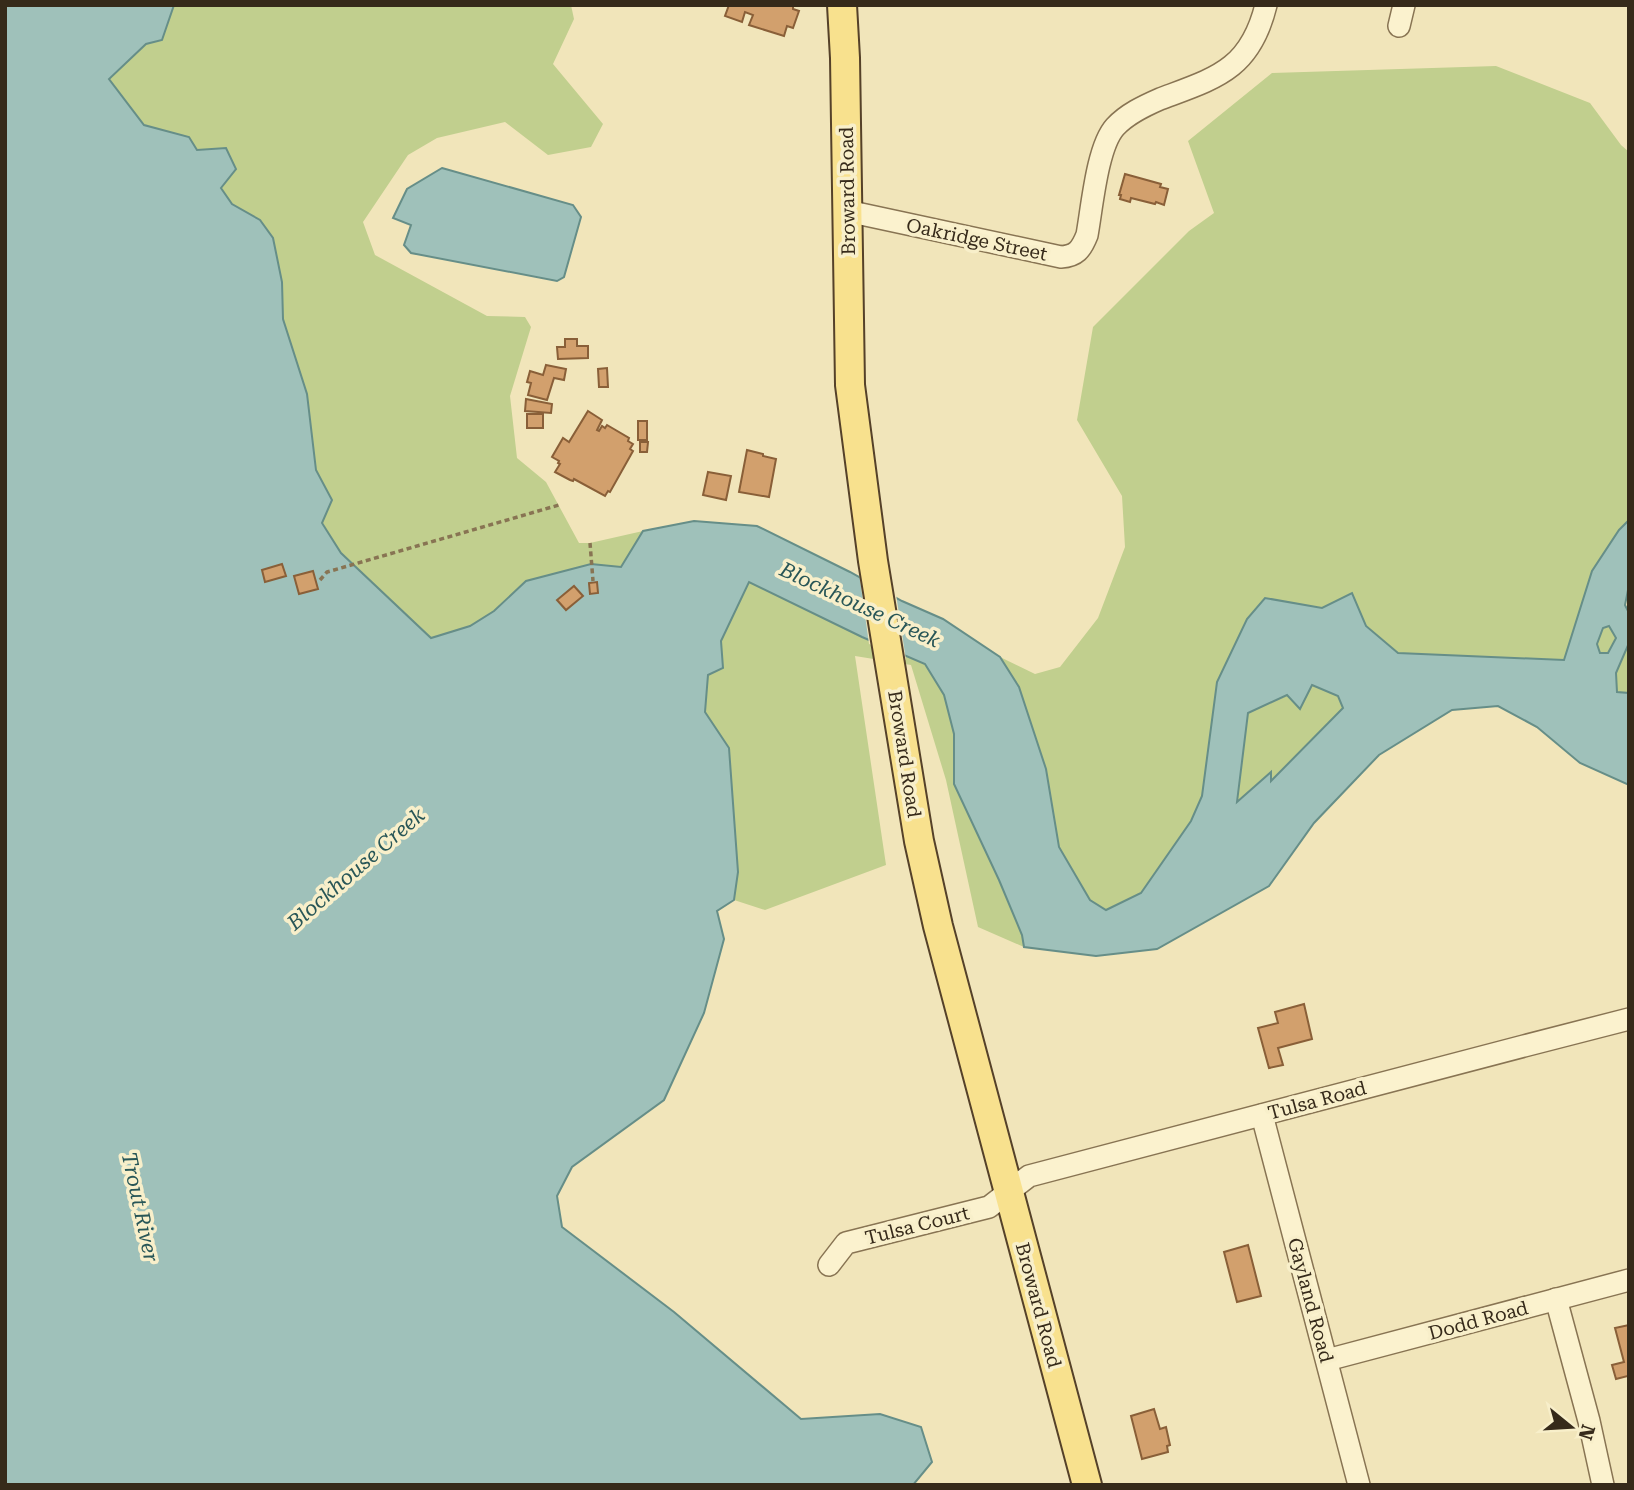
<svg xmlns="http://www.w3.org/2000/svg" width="1634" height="1490" viewBox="0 0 1634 1490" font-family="'Roboto Serif',serif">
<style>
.green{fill:#c1cf8e}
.water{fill:#9fc1ba;stroke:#668e88;stroke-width:2;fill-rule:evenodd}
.pier{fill:#f1e5ba}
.building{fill:#d2a06d;stroke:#895f38;stroke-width:2}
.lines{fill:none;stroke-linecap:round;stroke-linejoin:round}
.minor-casing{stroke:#887453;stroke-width:24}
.major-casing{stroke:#554129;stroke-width:32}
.path{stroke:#887453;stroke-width:3.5;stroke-dasharray:5 3.5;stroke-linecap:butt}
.minor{stroke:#fbf2ce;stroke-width:21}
.major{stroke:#f8e18e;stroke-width:28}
.labels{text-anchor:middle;stroke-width:7;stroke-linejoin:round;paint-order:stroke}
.street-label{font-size:19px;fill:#362a1a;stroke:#f8efca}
.water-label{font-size:21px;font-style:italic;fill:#285657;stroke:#f8efca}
</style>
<rect width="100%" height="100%" fill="#f1e5ba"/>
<g class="green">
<path d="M174 5H571L574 19 553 64 603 124 591 147 548 155 505 122 437 138 408 155 363 222 375 255 487 316 525 317 531 327 510 396 517 458 546 482 579 543H590L643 531 621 567 591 564 526 581 494 611 470 626 431 638 341 553 322 522 332 500 316 470 307 394 283 319 282 282 260 220 232 204 189 137 144 125 108 78 146 44 162 40Z"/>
<path d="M1496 66 1590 103 1621 145 1629 152V520L1619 530 1592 571 1564 660 1397 653 1366 626 1322 608 1265 598 1217 682 1202 796 1191 821 1141 893 1106 910 1090 900 1059 847 1046 769 1019 687 1000 657 1035 674 1060 667 1098 618 1125 547 1122 496 1077 420 1093 327 1189 231 1214 213 1188 141 1272 73Z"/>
<path d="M749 581 862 637 925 664 944 695 954 734V784L999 880 1022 935 1024 947 978 927 946 780 911 665 855 656 886 865 765 910 734 900 738 872 729 748 705 712 708 674 723 668 721 641Z"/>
<path d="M1609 626 1616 639 1608 653H1600L1597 644 1603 628Z"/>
<path d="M1629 643V693L1617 692 1616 673Z"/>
<path d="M1312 685 1338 696 1343 708 1271 782V773L1237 803 1247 713Z"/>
</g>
<g class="water">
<path d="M5 5H174L162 40 146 44 109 79 144 125 189 137 197 150 226 148 236 169 221 188 232 204 260 220 273 238 282 282 283 319 307 394 316 470 332 500 322 523 341 553 431 638 470 626 494 611 526 581 591 564 621 567 643 531 694 521 757 526 850 572 902 601 943 619 1000 657 1019 687 1046 769 1059 847 1090 900 1106 910 1141 893 1191 821 1202 796 1217 682 1247 619 1265 598 1322 608 1352 593 1366 626 1398 653 1564 660 1592 571 1619 530 1629 520V585L1625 605 1629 613V643L1616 673 1617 692 1629 693V785L1580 763 1537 727 1498 706 1452 710 1379 755 1314 823 1269 886 1157 949 1096 956 1024 947 1022 935 999 880 954 784V734L944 695 925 664 862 637 749 582 721 641 723 668 708 675 705 712 729 748 738 872 734 900 717 911 724 939 704 1013 664 1100 572 1167 557 1196 562 1227 674 1312 801 1419 880 1414 921 1427 932 1462 913 1485H5ZM1609 626 1616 638 1608 653H1600L1597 644 1603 628ZM1312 685 1338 696 1343 708 1271 781V772L1237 802 1248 713 1287 695 1300 709Z"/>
<path d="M442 168 573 205 581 217 564 277 557 281 411 253 404 245 411 225 393 218 407 189Z"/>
</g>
<path class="pier" d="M859 572 896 594 906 660 869 644Z"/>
<g class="building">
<path d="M729 5H791L793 6V9L799 11 793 28 787 26 784 36 749 25 753 15 745 12 742 22 725 16Z"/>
<path d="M1125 174 1161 184 1160 187 1168 189 1164 205 1156 202 1155 204 1131 198 1130 202 1120 199 1121 195H1119Z"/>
<path d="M565 339H577V346H588V358L558 359 557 347H565Z"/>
<path d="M546 365 566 369 564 380 554 378 547 400 528 395 531 383 527 382 530 371 543 375Z"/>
<path d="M607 368 608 387H599L598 369Z"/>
<path d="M526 399 552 404 551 413 525 411Z"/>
<path d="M588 411 602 420 597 430 599 431 602 426 605 428 607 425 629 438 628 441 633 444 630 449 633 451 610 492 608 491 605 496 574 479 573 481 570 480 555 472 560 464 558 463 559 461 552 457 563 438 569 442Z"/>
<rect x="527" y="414" width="16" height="14"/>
<rect x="638" y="421" width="9" height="19"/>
<path d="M640 442H648L647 452H640Z"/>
<path d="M747 450 763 454V456L776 459 769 497 739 492Z"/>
<path d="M708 472 731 476 726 500 703 495Z"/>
<path d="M282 564 286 576 265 582 262 570Z"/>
<path d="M313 571 318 589 299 594 294 576Z"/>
<path d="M597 582 598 593 590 594 589 583Z"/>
<path d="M574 586 583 596 566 610 557 600Z"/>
<path d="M1304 1004 1312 1039 1278 1048 1283 1065 1269 1068 1258 1028 1278 1023 1275 1012Z"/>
<path d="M1248 1245 1261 1296 1237 1302 1224 1252Z"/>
<path d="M1629 1325V1374L1628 1376 1616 1379 1612 1365 1624 1362 1615 1328Z"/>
<path d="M1154 1409 1160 1429 1166 1427 1170 1445 1167 1446 1168 1452 1142 1459 1131 1416Z"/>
</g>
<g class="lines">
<defs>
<g id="minor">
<path d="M1399 26 1404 5"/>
<path d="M847 211 1061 257C1076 256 1081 250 1087 235 1092 208 1097 147 1115 127 1127 114 1144 106 1160 99 1216 78 1250 70 1266 5"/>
<path d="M1262 1115 1359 1485"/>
<path d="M829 1265 846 1243 989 1207 1029 1176 1524 1046 1629 1019"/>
<path d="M1556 1299 1589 1421 1603 1485"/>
<path d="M1327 1360 1629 1280"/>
</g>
<path id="major" d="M842 5 845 58 850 385 873 561 919 841 938 926 1087 1485"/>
</defs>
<use href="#minor" class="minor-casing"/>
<use href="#major" class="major-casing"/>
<g class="path">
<path d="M590 543 593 581"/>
<path d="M320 580 327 572 559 505"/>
</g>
<use href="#minor" class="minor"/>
<use href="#major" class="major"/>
</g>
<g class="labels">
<g class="street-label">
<text transform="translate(847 191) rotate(-91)" y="7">Broward Road</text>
<text transform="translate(977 239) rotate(12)" y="7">Oakridge Street</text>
<text transform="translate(905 754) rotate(81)" y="7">Broward Road</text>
<text transform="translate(1317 1100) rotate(-15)" y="7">Tulsa Road</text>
<text transform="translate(917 1225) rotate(-14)" y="7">Tulsa Court</text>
<text transform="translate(1311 1300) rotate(75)" y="7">Gayland Road</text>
<text transform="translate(1039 1305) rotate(75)" y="7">Broward Road</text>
<text transform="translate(1478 1320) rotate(-15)" y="7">Dodd Road</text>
</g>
<g class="water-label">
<text transform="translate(860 605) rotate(25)" y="7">Blockhouse Creek</text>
<text transform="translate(356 869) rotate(-41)" y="7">Blockhouse Creek</text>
<text transform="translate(140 1207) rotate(78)" y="7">Trout River</text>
</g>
</g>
<rect width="1634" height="1490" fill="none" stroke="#362a1a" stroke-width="14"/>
<g transform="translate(1571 1427) rotate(108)" stroke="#f8efca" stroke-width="5" paint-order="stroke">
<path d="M0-5L12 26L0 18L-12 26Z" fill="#362a1a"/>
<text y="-10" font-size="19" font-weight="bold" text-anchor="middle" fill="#362a1a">N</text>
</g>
</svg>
